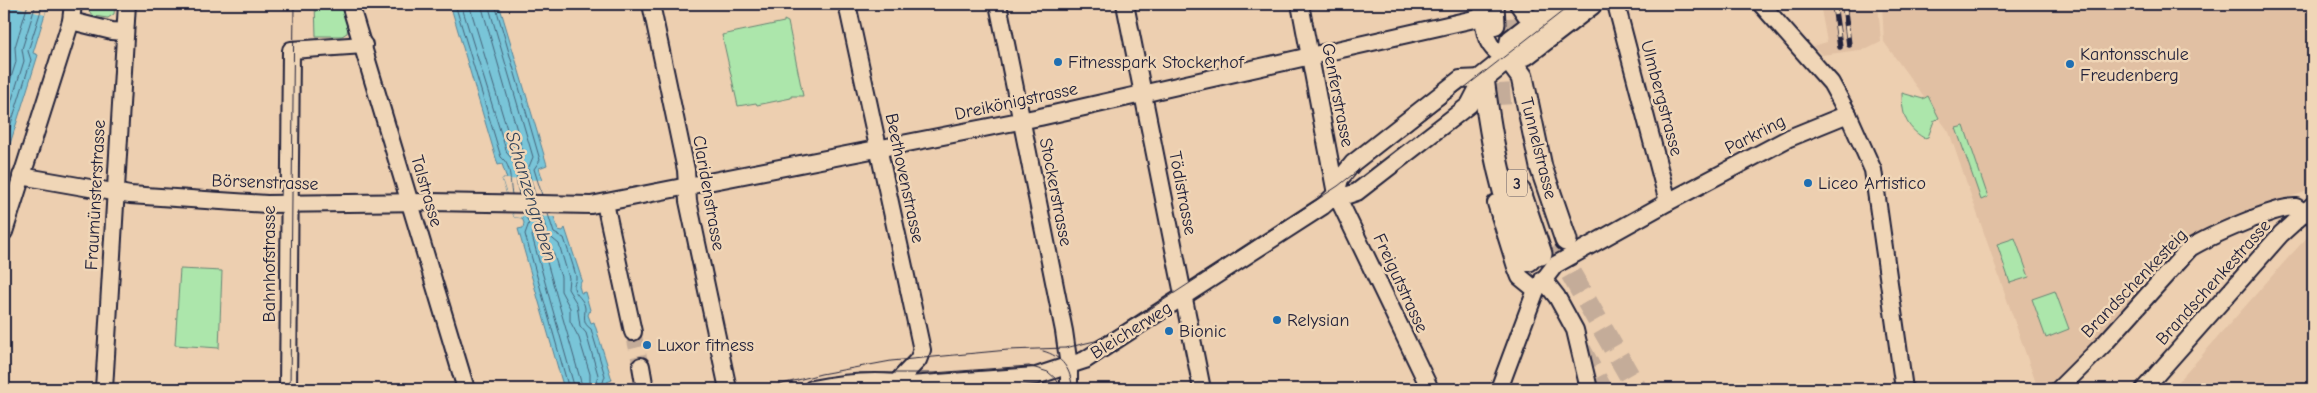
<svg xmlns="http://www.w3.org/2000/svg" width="2317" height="393" viewBox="0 0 2317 393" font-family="'Comic Neue',sans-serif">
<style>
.built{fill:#e1c0a3}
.green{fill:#ace6ab;stroke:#678473}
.water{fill:#79c5d8;stroke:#568499}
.pier{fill:#edcfb0}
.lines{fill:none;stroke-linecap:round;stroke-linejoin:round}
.shore{stroke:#45637a;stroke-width:1}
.minor-tunnel{stroke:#c4ac99;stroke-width:16;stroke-dasharray:16 8;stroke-linecap:butt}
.major-tunnel{stroke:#c4ac99;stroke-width:21;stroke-dasharray:21 11;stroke-linecap:butt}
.minor-casing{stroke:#22223b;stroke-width:20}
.major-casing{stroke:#22223b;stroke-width:25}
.minor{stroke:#f0d6b7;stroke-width:16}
.major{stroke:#f0d6b7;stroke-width:21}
.tram{stroke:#22223b;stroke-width:1}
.rail-casing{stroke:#22223b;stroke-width:5.5}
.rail{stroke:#f0d6b7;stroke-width:4;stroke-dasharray:11;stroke-linecap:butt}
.poi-dot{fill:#1f6fb2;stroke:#f0d6b7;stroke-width:2}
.labels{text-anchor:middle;stroke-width:5;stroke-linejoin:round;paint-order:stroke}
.shield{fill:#f0d6b7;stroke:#605860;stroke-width:1}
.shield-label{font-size:16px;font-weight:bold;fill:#22223b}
.poi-label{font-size:18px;fill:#22223b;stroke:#f0d6b7;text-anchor:start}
.street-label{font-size:18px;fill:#22223b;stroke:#f0d6b7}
.water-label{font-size:19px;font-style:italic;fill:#33435a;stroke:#f0d6b7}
</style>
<rect width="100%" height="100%" fill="#edcfb0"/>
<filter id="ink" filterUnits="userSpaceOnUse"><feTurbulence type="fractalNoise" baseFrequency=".02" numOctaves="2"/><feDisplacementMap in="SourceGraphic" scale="10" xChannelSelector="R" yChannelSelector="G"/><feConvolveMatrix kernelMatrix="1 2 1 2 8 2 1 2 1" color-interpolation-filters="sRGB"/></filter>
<g filter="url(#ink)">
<g class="built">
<path d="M1820 4H1878L1881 42 1867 49 1822 55 1813 46 1827 42Z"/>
<path d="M1882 4H2313V187L2308 191 2281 200 2280 205 2193 236 2052 389H2038L1949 132 1884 42Z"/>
<path d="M2313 231V389H2172L2287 259Z"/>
</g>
<g class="green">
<path d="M90 4H115L114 14 108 18 93 16 89 11Z"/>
<path d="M315 4H341L348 27 347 33 342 36H316Z"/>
<path d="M784 20 788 22 803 96H791V98L757 105 756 103 738 106 722 35 784 22Z"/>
<path d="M1902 93 1923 99 1928 96 1939 118 1934 121 1928 137 1924 138C1905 127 1902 113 1902 93Z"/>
<path d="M1964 126 1988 197 1981 200 1956 128Z"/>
<path d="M2015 238 2029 277 2010 283 1997 244Z"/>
<path d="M180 269 222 271 219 348 175 345Z"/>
<path d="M2055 291 2069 329 2046 338 2032 299Z"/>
</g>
<g class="water">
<path d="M4 4H48L33 53 38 55 4 163 6 61 4 59Z"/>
<path d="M450 4H499L547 165 539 168 558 230 563 231 565 228 582 280 579 286 581 293 585 292 590 310 588 315 591 323 594 322 612 380 607 382 609 389H564L518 229 523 228 524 223 522 218 514 217 502 179H507L502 164 498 165Z"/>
</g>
<g class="pier">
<path d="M6 4H37L36 7 46 10 45 15Z"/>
<path d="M502 179 545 180 557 217 522 216 521 218 514 217Z"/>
</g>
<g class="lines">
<g class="shore">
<path d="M455 4 501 157C513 167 509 182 512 194"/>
<path d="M461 4 507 153C519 165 515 180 519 194"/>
<path d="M469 4 513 149 522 159 524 155 481 4"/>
<path d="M488 4 533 157 528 169 535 195"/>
<path d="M495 4 540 160 534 169 542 195"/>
<path d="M4 100 16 62 15 47 28 4"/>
<path d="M4 125 24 61 22 49 36 4"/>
<path d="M4 146 31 60 28 51 43 4"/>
<path d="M524 213 529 223 525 234 569 389"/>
<path d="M533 213 536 225 532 236 575 389"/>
<path d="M541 213 548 235 559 244 569 278 568 289 577 304 580 326 586 333 598 375 596 382 598 389"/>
<path d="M548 214 554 233 564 238C568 251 573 264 576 276 577 281 573 283 574 288 576 296 584 299 585 308 585 317 582 323 591 329L605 376 603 382 604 389"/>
<path d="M583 389 543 248 545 245 552 249 561 277V291L570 308V321L579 338 590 374V389"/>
</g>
<path class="minor-tunnel" d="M633 332 641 366"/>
<g class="major-tunnel">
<path d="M1508 18 1511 58"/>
<path d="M1497 52 1501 109"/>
<path d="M1555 246 1637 389"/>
<path d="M1581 350 1602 389"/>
</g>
<defs>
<g id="minor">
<path d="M350 4 466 389"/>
<path d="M651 4 686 170 688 201 728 389"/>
<path d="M847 4 922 350 918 360 897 382"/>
<path d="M998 4 1064 331 1069 366V389"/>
<path d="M1125 4 1202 389"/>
<path d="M1300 4 1336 194 1430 389"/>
<path d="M1482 4C1484 27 1483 49 1508 58"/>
<path d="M1518 4 1525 14 1535 22"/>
<path d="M1616 4 1668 202"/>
<path d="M1761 4 1831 83 1848 114 1873 170 1904 389"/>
<path d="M71 21 112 31 125 32"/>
<path d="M21 176 130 195 267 204 429 202 591 205 1040 117 1483 17"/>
<path d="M605 203 633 332"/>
<path d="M1496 203 1516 267 1520 277 1536 290"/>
<path d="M4 232 71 21 73 4"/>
<path d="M1543 279 1557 297 1575 330 1589 389"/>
<path d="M641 366 645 389"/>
<path d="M104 389 127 4"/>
<path d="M288 389 291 50 364 45"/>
<path d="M812 389C842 383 879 379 909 385L1036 376 1085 360 1323 206 1336 194 1340 179 1353 163 1460 79 1483 78 1469 105 1455 116 1357 192 1348 195 1336 194"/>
<path d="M1499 389 1536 290 1555 265 1668 202 1789 138 1848 114"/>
<path d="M2059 389 2105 343 2190 248C2208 237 2276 206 2296 207L2305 213"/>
<path d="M2144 389 2281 234 2313 205"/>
</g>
<g id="major">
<path d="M1493 4 1494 24"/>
<path d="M1508 58 1522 77 1541 167 1566 240"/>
<path d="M1508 58 1511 41 1559 4"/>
<path d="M1520 192 1541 254"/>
<path d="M1529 260C1502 204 1491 139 1483 78L1508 58 1526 54 1591 4"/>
</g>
</defs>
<use href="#minor" class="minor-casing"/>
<use href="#major" class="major-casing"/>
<use href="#minor" class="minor"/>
<use href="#major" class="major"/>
<g class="tram">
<path d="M1043 351C1062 356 1072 370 1072 389"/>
<path d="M859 373H933L1029 366 1048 372 1056 379 1062 389"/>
<path d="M290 389 294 4"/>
<path d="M763 389 821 374 891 361 1008 350 1065 348 1095 341 1147 311 1338 186 1572 4"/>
</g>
<defs>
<g id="rail">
<path d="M1834 4 1840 47"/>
<path d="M1844 4 1849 45"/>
</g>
</defs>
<use href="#rail" class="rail-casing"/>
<use href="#rail" class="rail"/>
</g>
</g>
<g class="poi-dot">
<circle cx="1058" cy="62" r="5"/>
<circle cx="2070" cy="64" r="5"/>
<circle cx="1808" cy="183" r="5"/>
<circle cx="1277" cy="320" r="5"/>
<circle cx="1169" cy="331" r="5"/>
<circle cx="647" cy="345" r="5"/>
</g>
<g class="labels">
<rect class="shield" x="1507" y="169.5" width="20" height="27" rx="4"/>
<g class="shield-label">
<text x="1517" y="189">3</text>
</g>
<g class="poi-label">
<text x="2080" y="60">Kantonsschule<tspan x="2080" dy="21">Freudenberg</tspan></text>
<text x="1068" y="68">Fitnesspark Stockerhof</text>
<text x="1818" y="189">Liceo Artistico</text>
<text x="1287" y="326">Relysian</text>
<text x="1179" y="337">Bionic</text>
<text x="657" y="351">Luxor fitness</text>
</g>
<g class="street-label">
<text transform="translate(1338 95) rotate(79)" y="6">Genferstrasse</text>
<text transform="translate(1662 98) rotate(75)" y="6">Ulmbergstrasse</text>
<text transform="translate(1016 101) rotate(-12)" y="6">Dreikönigstrasse</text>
<text transform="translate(1755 134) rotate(-27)" y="6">Parkring</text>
<text transform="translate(1539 148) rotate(76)" y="6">Tunnelstrasse</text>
<text transform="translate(905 178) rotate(78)" y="6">Beethovenstrasse</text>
<text transform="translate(265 182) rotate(2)" y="6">Börsenstrasse</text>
<text transform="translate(427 191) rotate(74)" y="6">Talstrasse</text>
<text transform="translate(1056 192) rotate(79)" y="6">Stockerstrasse</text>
<text transform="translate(709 193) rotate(80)" y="6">Claridenstrasse</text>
<text transform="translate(1183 193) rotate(79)" y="6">Tödistrasse</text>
<text transform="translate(95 195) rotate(-87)" y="6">Fraumünsterstrasse</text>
<text transform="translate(269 264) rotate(-90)" y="6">Bahnhofstrasse</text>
<text transform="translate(2213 282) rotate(-48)" y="6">Brandschenkestrasse</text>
<text transform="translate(1401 283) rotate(65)" y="6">Freigutstrasse</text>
<text transform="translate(2134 283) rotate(-46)" y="6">Brandschenkesteig</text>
<text transform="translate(1131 330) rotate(-32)" y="6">Bleicherweg</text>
</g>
<g class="water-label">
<text transform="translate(532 196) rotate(73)" y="7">Schanzengraben</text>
</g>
</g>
<rect width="2317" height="393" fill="none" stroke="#f0d6b7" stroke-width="20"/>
<rect x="10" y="10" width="2297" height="373" fill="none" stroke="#22223b" stroke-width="2" filter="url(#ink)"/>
</svg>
